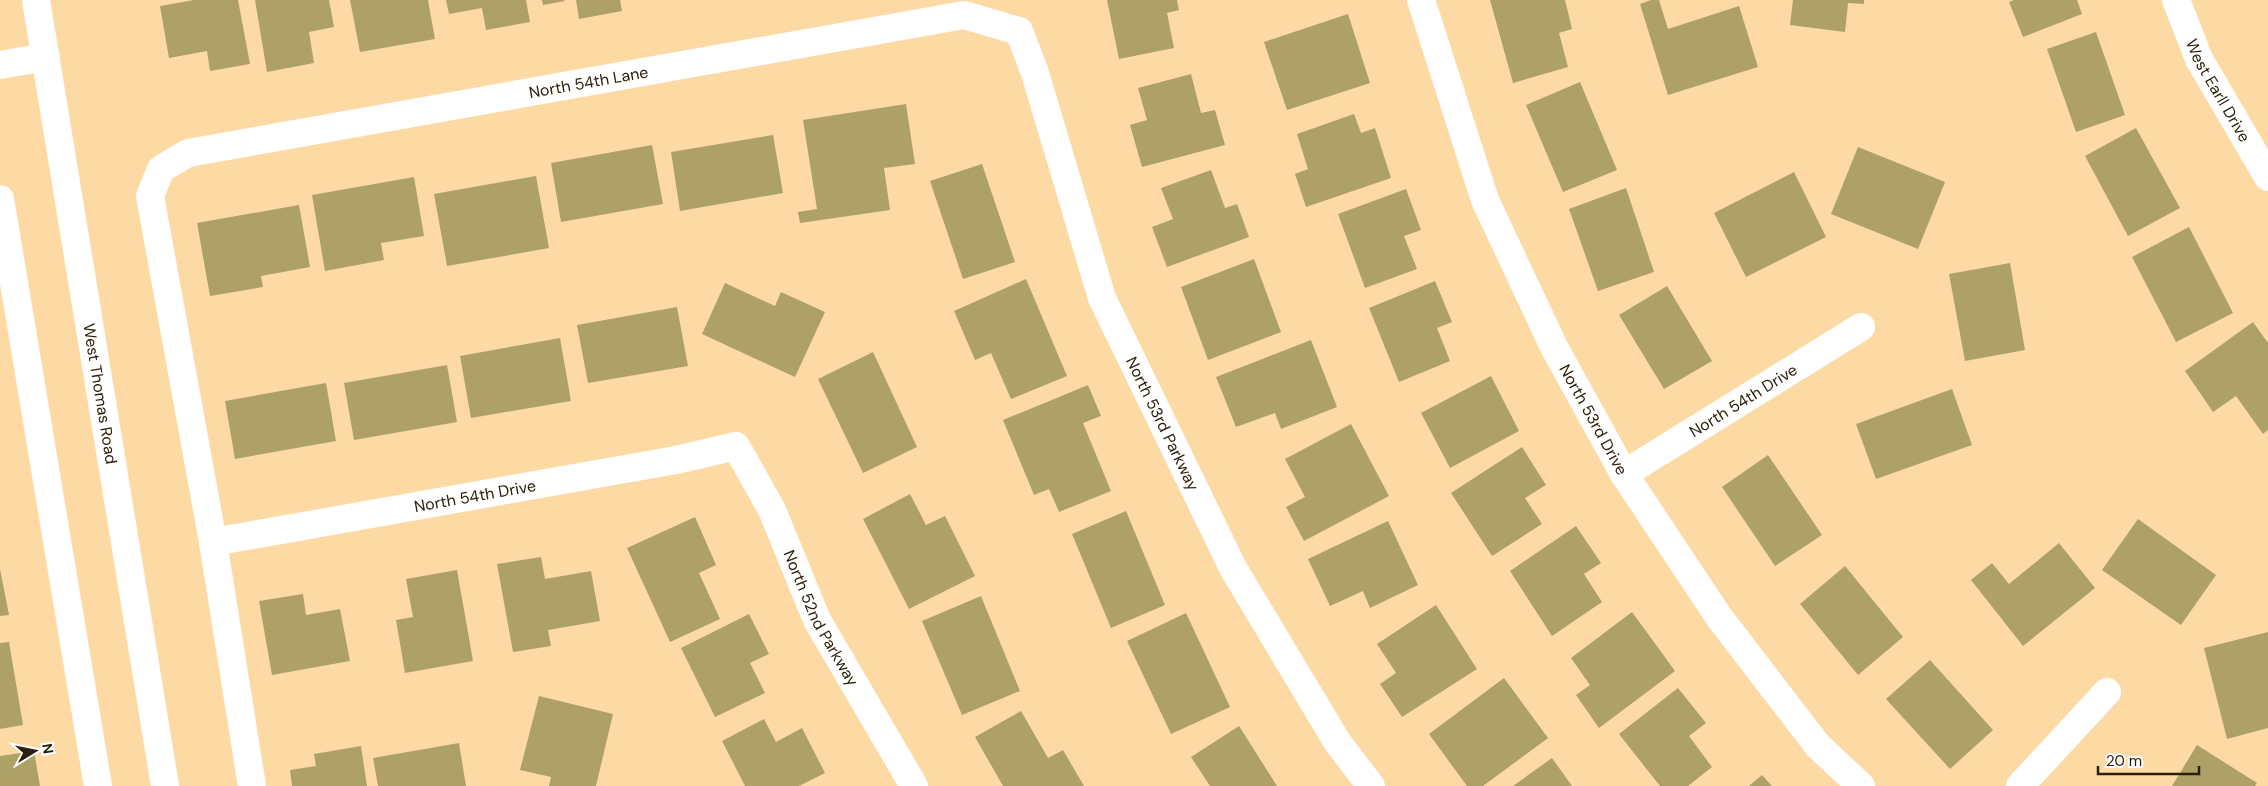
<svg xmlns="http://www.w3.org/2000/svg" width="2268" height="786" viewBox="0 0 2268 786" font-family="'DM Sans',sans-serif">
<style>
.building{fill:#ada167}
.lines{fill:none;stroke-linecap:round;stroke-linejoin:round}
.street{stroke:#fff;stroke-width:28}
.secondary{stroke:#fff;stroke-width:28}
.labels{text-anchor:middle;stroke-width:5;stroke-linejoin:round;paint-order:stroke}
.street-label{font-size:16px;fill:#2d200a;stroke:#fff}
</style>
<rect width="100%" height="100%" fill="#fddaa4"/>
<g class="building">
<path d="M194 0H238L250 64 210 71 207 51 169 58 160 6Z"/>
<path d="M255 0H329L334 27 309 32 314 63 267 72Z"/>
<path d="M350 0H428L435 39 360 52Z"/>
<path d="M446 0H526L530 22 486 30 482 8 449 14Z"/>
<path d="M542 0H564L565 1 543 5Z"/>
<path d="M576 0H620L622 11 579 19Z"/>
<path d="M1107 0H1177L1179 10 1167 13 1174 48 1119 59Z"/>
<path d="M1490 0H1565L1572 29 1559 33 1568 67 1513 83Z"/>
<path d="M1651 0H1659L1668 29 1739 6 1758 67 1668 95 1640 4Z"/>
<path d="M1793 0H1864V4L1848 3 1845 32 1790 25Z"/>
<path d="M2014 0H2077L2082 14 2023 37 2009 2Z"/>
<path d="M1348 14 1370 83 1287 110 1264 42Z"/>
<path d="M2096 32 2125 115 2076 132 2047 49Z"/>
<path d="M1191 74 1201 113 1215 110 1225 145 1142 167 1130 125 1147 120 1138 88Z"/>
<path d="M1580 82 1617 170 1563 192 1526 105Z"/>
<path d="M906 104 915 164 884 168 890 210 800 223 798 212 817 209 803 120Z"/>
<path d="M1354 114 1361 133 1375 128 1391 178 1306 207 1295 174 1308 169 1297 134Z"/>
<path d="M2136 128 2180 208 2128 236 2085 156Z"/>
<path d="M773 135 783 193 680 211 671 152Z"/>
<path d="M652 145 663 204 561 222 551 163Z"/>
<path d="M1858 147 1945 182 1918 249 1831 214Z"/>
<path d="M982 164 1015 262 963 279 930 181Z"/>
<path d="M1211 170 1225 208 1237 204 1249 237 1167 267 1152 227 1173 219 1161 188Z"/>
<path d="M1794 172 1826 237 1746 277 1714 213Z"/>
<path d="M536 176 549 248 447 266 434 194Z"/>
<path d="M414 177 424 236 381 243 384 260 325 271 312 195Z"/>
<path d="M1626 188 1654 272 1598 291 1569 209Z"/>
<path d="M1406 189 1421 230 1404 236 1417 269 1365 288 1338 214Z"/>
<path d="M299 205 310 267 261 276 263 287 210 296 197 223Z"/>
<path d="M2189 227 2233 313 2176 342 2132 257Z"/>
<path d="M1254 259 1281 332 1208 360 1181 287Z"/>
<path d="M2010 263 2025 350 1965 361 1949 274Z"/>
<path d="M1026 279 1067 376 1011 399 991 353 975 360 954 311Z"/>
<path d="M1435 281 1452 322 1437 328 1450 361 1399 382 1369 308Z"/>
<path d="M725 283 775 306 781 292 825 312 795 377 702 334Z"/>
<path d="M1667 286 1712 361 1664 389 1619 315Z"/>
<path d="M677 307 688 366 588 383 577 325Z"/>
<path d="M2253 322 2268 343V430L2263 434 2236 396 2213 412 2185 371Z"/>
<path d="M560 338 571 401 471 418 460 356Z"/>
<path d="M1311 340 1337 407 1281 429 1275 413 1236 427 1216 377Z"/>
<path d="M873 352 917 447 863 473 818 379Z"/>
<path d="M447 365 457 422 354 440 344 383Z"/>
<path d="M1491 376 1519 431 1450 468 1421 413Z"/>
<path d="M326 383 336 441 235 459 225 401Z"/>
<path d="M1088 385 1101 416 1083 423 1111 491 1059 512 1049 489 1034 495 1003 420Z"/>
<path d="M1952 389 1972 445 1876 479 1856 424Z"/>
<path d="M1351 424 1389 496 1304 541 1286 507 1305 497 1285 459Z"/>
<path d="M1522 447 1546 485 1525 498 1542 524 1492 556 1451 493Z"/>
<path d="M1768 455 1822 535 1775 566 1722 487Z"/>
<path d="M910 494 926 525 945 516 975 576 909 609 863 519Z"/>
<path d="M1126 511 1165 605 1111 628 1072 534Z"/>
<path d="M695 517 716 565 699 573 720 619 670 642 627 548Z"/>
<path d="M2138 519 2216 575 2181 625 2102 570Z"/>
<path d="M1388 521 1418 585 1370 608 1363 591 1330 606 1308 559Z"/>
<path d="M1576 526 1601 563 1584 574 1602 602 1552 636 1510 571Z"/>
<path d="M2059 543 2095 588 2023 646 1971 580 1992 563 2009 584Z"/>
<path d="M541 557 545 579 591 571 600 621 548 630 551 646 513 652 497 564Z"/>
<path d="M1845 566 1903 637 1858 675 1800 604Z"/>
<path d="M0 569 9 615 0 616Z"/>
<path d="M457 570 473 661 405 673 396 620 413 617 406 579Z"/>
<path d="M303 594 306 615 340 609 350 661 272 675 259 601Z"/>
<path d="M981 596 1020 691 962 715 922 621Z"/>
<path d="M1436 605 1477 669 1402 717 1380 684 1396 673 1377 644Z"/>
<path d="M1632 612 1675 671 1599 728 1576 695 1590 685 1571 658Z"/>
<path d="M1186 613 1230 707 1171 734 1127 641Z"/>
<path d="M749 614 769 654 750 663 765 693 715 717 681 648Z"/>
<path d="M2268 632V728L2227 739 2204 648Z"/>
<path d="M9 642 23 725 0 729V643Z"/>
<path d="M1930 660 1993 730 1950 769 1886 699Z"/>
<path d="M1504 678 1548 738 1483 786H1467L1429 734Z"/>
<path d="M1678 688 1706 723 1689 736 1712 767 1688 786H1660L1619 734Z"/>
<path d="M539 696 613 714 596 786H549L551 777 520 770Z"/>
<path d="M1021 711 1048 758 1063 750 1084 786H1003L975 737Z"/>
<path d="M764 719 776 742 802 728 825 773 799 786H745L722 741Z"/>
<path d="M1239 726 1277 786H1210L1191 757Z"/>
<path d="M459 743 466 786H378L373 758Z"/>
<path d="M2197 745 2257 783 2255 786H2172Z"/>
<path d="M361 746 367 786H292L290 770 316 766 314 754Z"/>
<path d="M34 751 40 786H0V756Z"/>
<path d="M1552 758 1572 786H1513Z"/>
<path d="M1762 775 1772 786H1749Z"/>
</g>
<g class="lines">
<g class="street">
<path id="s1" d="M1421 0 1485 200 1554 347 1624 474 1719 617 1818 746 1861 786"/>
<path id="s2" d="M2176 0 2199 59 2268 177"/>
<path d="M0 65 46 57"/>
<path d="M0 199 98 786"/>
<path id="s3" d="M1624 474 1861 327"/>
<path id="s4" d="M213 542 676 460 736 446 772 510 817 620 914 786"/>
<path id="s5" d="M252 786 213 542 150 196 161 169 188 153 964 15 1019 31 1035 73 1102 298 1233 568 1338 743 1371 786"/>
<path d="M2020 786 2107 692"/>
</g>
<path class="secondary" id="s6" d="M36 0 165 786"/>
</g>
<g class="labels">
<g class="street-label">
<text dy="6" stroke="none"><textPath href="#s5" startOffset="1066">North 54th Lane</textPath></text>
<text dy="6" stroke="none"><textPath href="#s2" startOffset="100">West Earll Drive</textPath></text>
<text dy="6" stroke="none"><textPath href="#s6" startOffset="399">West Thomas Road</textPath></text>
<text dy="6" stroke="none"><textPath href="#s3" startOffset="140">North 54th Drive</textPath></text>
<text dy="6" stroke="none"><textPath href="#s1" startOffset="455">North 53rd Drive</textPath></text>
<text dy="6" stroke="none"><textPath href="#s5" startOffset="1924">North 53rd Parkway</textPath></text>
<text dy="6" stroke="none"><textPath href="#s4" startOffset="266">North 54th Drive</textPath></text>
<text dy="6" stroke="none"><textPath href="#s4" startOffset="724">North 52nd Parkway</textPath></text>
</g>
</g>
<g transform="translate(35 751) rotate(80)" stroke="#ffffff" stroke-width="4" paint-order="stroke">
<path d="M0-4L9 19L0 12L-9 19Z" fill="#2d200a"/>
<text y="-8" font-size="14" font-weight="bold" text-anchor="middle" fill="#2d200a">N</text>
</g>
<path d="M2098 766v8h101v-8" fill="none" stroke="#2d200a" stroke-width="2.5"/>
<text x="2106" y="766" font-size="15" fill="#2d200a" stroke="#ffffff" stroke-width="4" paint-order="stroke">20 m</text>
</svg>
